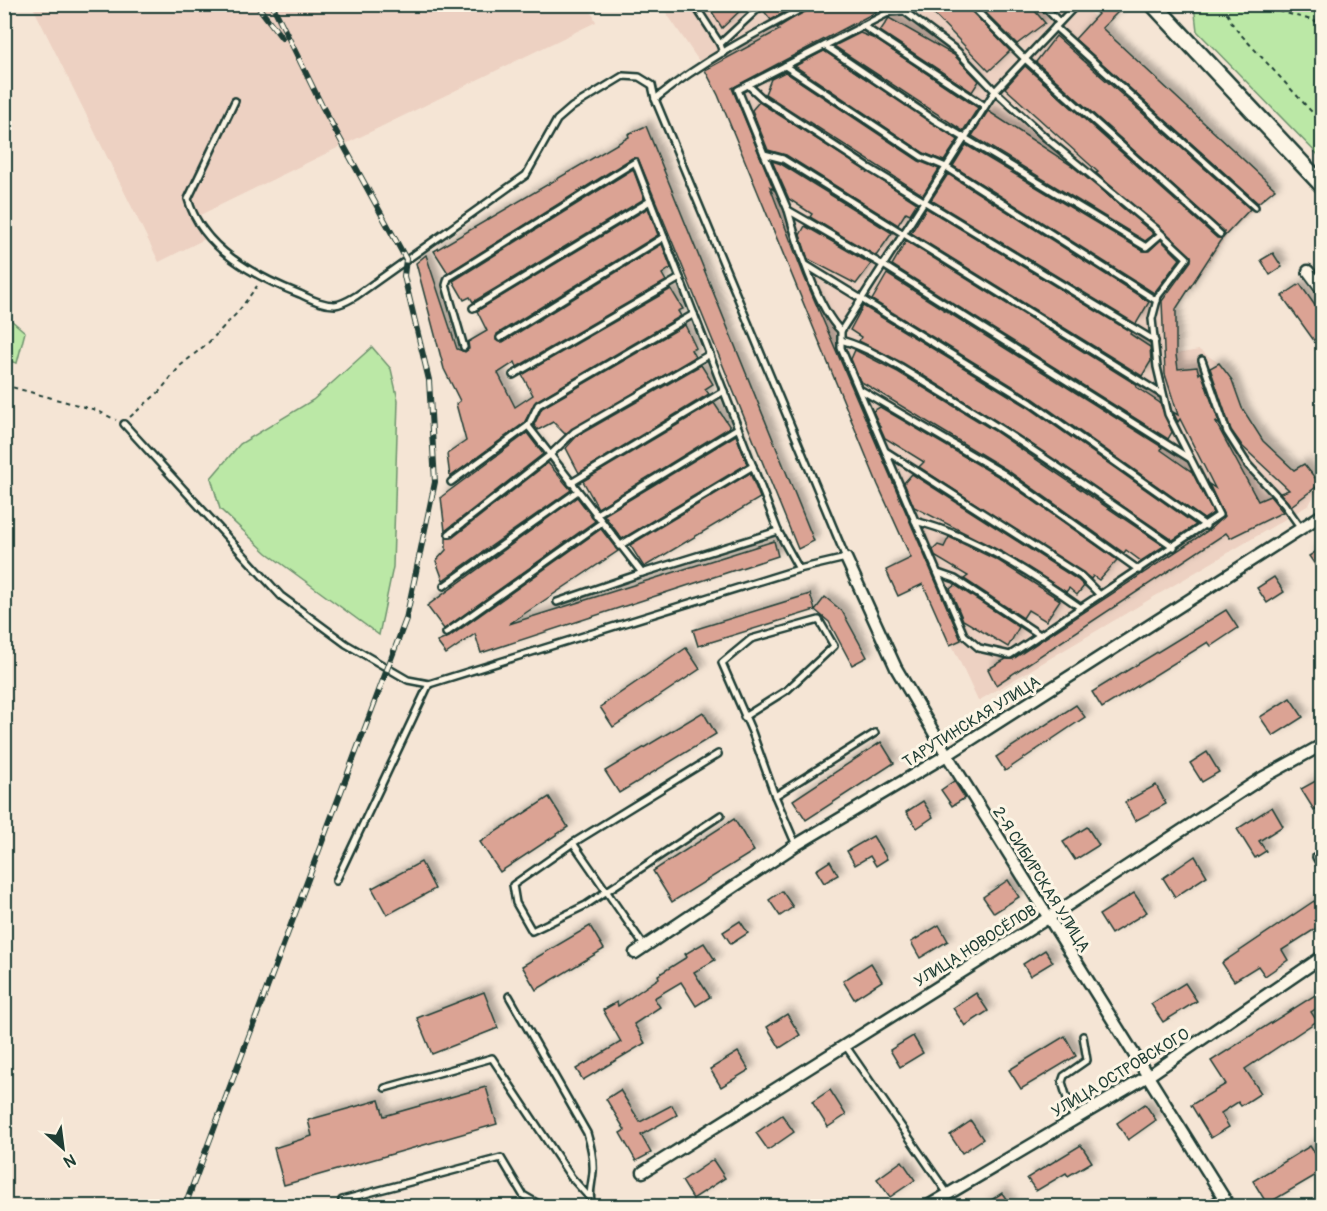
<svg xmlns="http://www.w3.org/2000/svg" width="1327" height="1211" viewBox="0 0 1327 1211" font-family="Pangolin,sans-serif">
<style>
.built{fill:#edd1c2}
.green{fill:#bbe8a6;stroke:#6d926d;stroke-width:1.5}
.building{fill:#dba394;stroke:#1f3d34;stroke-width:1.5;filter:url(#shadow)}
.lines{fill:none;stroke-linecap:round;stroke-linejoin:round}
.service-casing{stroke:#1f3d34;stroke-width:10}
.minor-casing{stroke:#1f3d34;stroke-width:15}
.secondary-casing{stroke:#1f3d34;stroke-width:20}
.path{stroke:#1f3d34;stroke-width:2;stroke-dasharray:4.5 4.5;stroke-linecap:butt}
.service{stroke:#fcf5e5;stroke-width:5}
.minor{stroke:#fcf5e5;stroke-width:10}
.secondary{stroke:#fcf5e5;stroke-width:15}
.rail-casing{stroke:#1f3d34;stroke-width:6}
.rail{stroke:#fcf5e5;stroke-width:4;stroke-dasharray:11;stroke-linecap:butt}
.labels{text-anchor:middle;stroke-width:6;stroke-linejoin:round;paint-order:stroke}
.street-label{font-size:16px;fill:#1f3d34;stroke:#fcf5e5}
</style>
<defs>
<filter id="shadow"><feDropShadow dx="5.5" dy="-5.5" stdDeviation="3" flood-color="#0004"/></filter>
</defs>
<rect width="100%" height="100%" fill="#f5e5d5"/>
<filter id="ink" filterUnits="userSpaceOnUse"><feTurbulence type="fractalNoise" baseFrequency=".0167" numOctaves="2"/><feDisplacementMap in="SourceGraphic" scale="12" xChannelSelector="R" yChannelSelector="G"/><feConvolveMatrix kernelMatrix="1 2 1 2 8 2 1 2 1" color-interpolation-filters="sRGB"/></filter>
<g filter="url(#ink)">
<g class="built">
<path d="M588 4 596 22 200 215 211 236 159 262 32 5Z"/>
<path d="M661 5H1083L1115 40 1275 189 1229 233 1176 309V354L1199 350 1219 363 1232 380 1242 408 1263 441 1294 470 1304 464 1320 484 1309 505 978 701 878 485 719 95 705 70Z"/>
</g>
<g class="green">
<path d="M1194 5H1322V159L1197 31Z"/>
<path d="M5 315 25 332 17 363 5 360Z"/>
<path d="M372 347 391 369 398 400 393 567 379 635 267 553 220 509 211 478 240 444 313 400Z"/>
</g>
<g class="building">
<path d="M707 4H747L722 28Z"/>
<path d="M768 4H799L771 20 763 10Z"/>
<path d="M816 4H891L732 88 774 190 770 187 804 276 961 640 950 645 923 584 898 596 886 570 911 558 878 485 718 95 705 70 779 30 777 28Z"/>
<path d="M924 4H965L1010 51 989 71Z"/>
<path d="M977 4H1029L1045 23 1017 44Z"/>
<path d="M1098 4H1113L1119 11 1102 28 1275 189 1258 203 1075 39 1098 14 1093 9Z"/>
<path d="M889 18 954 55 979 81 972 92 880 31Z"/>
<path d="M860 33 875 39 978 108 963 131 834 46Z"/>
<path d="M1056 36 1250 209 1220 241 1176 309V355L1178 369 1197 367 1199 374 1201 372 1220 425 1215 421 1258 501 1270 496 1283 512 1230 538 1226 533 996 685 988 669 1006 659H1013L1209 530 1224 516 1209 484 1215 488 1180 419 1178 422 1173 412 1178 415 1165 374 1162 301 1191 261V256L1096 173 1098 172 1005 88 1025 66 1217 238H1223L1224 232 1036 62Z"/>
<path d="M824 51 958 140 944 161 924 153 795 66Z"/>
<path d="M785 72 919 161 939 169 923 195 765 94 771 79Z"/>
<path d="M759 102 917 203 910 214 906 212 898 225 786 155 768 150 752 110Z"/>
<path d="M988 111 1071 165 1154 234 1145 241 972 136Z"/>
<path d="M646 126 814 541 798 549 638 158H632L448 273 434 251 629 137 628 134Z"/>
<path d="M966 145 1143 251H1149L1161 240 1180 259 1154 293 953 166Z"/>
<path d="M772 161 781 164 892 233 876 256 810 217 812 214 789 199Z"/>
<path d="M633 169 644 199 473 302 470 297 464 300 453 281Z"/>
<path d="M948 174 1149 302 1136 324 931 200Z"/>
<path d="M648 208 658 235 497 334 496 340 503 342 662 244 671 268 662 274 666 281 517 367 515 362 498 373 515 407 533 395 522 375 671 289 683 309 678 311 681 316 536 401 524 423 450 477 447 454 466 441 456 404 460 401 444 369 416 263 426 255 457 349 465 352 469 349 468 342 487 331 477 311Z"/>
<path d="M926 208 1131 332 1130 334 1150 347 1151 361 1142 376 911 233Z"/>
<path d="M805 226 871 264 856 284 808 259 800 235Z"/>
<path d="M906 241 1137 385 1136 387 1160 403 1172 432 1168 439 892 265Z"/>
<path d="M1273 253 1282 267 1270 275 1261 260Z"/>
<path d="M887 274 1162 447 1161 450 1192 472 1213 513 1204 519 1034 399 872 300Z"/>
<path d="M1300 284 1323 317V338L1315 342 1282 296Z"/>
<path d="M863 306 1028 407 1196 525 1173 540 998 422 903 363 859 341 861 337 850 330Z"/>
<path d="M685 325 696 348 691 350 695 357 565 434 553 422 538 430 534 425 542 408Z"/>
<path d="M855 350 898 372 993 430 1164 546 1141 561 1126 550 1124 553 1007 470 860 381 851 359Z"/>
<path d="M1219 363 1232 380 1242 408 1263 441 1294 470 1304 464 1320 484 1291 506 1280 493 1289 490 1243 447 1231 430 1210 368Z"/>
<path d="M701 365 713 384 705 389 709 394 579 473 566 448 577 436Z"/>
<path d="M714 403 730 427 598 508 583 481Z"/>
<path d="M880 407 1001 478 1117 560 1099 580 1093 576 1091 579 919 467 924 462 885 438 873 411Z"/>
<path d="M527 433 543 454 445 531 441 497Z"/>
<path d="M736 435 747 464 622 539 604 515Z"/>
<path d="M548 463 571 490 443 580 436 561 446 550V538H452Z"/>
<path d="M750 473 760 498 644 567 630 545Z"/>
<path d="M912 474 1078 580 1084 586 1077 595 1069 588 1066 592 1004 553 914 507 904 483Z"/>
<path d="M577 497 595 521 444 629 427 606Z"/>
<path d="M601 529 618 551 509 624 774 541 778 556 481 653 475 634 446 654 437 642 449 637Z"/>
<path d="M949 537 999 561 1060 600 1046 621 1028 610 1023 618 964 579 968 576 936 557 933 550 938 545 944 547Z"/>
<path d="M1323 547V576L1309 556Z"/>
<path d="M1274 577 1284 592 1267 603 1257 588Z"/>
<path d="M955 585 1019 627 1008 647 963 620 950 589Z"/>
<path d="M810 594 815 610 698 646 693 630Z"/>
<path d="M825 597 842 611 867 657 852 665 829 622 815 610Z"/>
<path d="M1226 610 1238 628 1211 646 1208 642 1102 708 1092 692Z"/>
<path d="M686 648 700 669 613 727 600 707Z"/>
<path d="M1290 698 1303 717 1273 736 1260 717Z"/>
<path d="M1076 705 1085 717 1005 771 996 757Z"/>
<path d="M703 712 716 734 619 793 605 771Z"/>
<path d="M881 742 894 763 806 820 793 800Z"/>
<path d="M1207 752 1219 772 1202 782 1190 763Z"/>
<path d="M1323 777V805L1314 810 1301 789Z"/>
<path d="M954 781 965 798 952 806 941 790Z"/>
<path d="M1156 785 1166 804 1135 821 1125 802Z"/>
<path d="M549 797 568 827 500 872 480 842Z"/>
<path d="M923 801 933 817 917 828 906 812Z"/>
<path d="M1272 807 1283 826 1259 841 1266 851 1255 858 1237 829Z"/>
<path d="M734 819 754 851 672 902 653 871Z"/>
<path d="M1087 827 1099 845 1075 860 1063 842Z"/>
<path d="M873 836 887 859 876 866 870 856 855 865 847 851Z"/>
<path d="M1195 856 1207 876 1175 897 1163 878Z"/>
<path d="M830 861 838 875 824 883 816 870Z"/>
<path d="M421 862 435 889 387 915 372 888Z"/>
<path d="M1008 880 1019 897 994 913 983 897Z"/>
<path d="M782 891 793 907 780 916 769 900Z"/>
<path d="M1134 893 1147 912 1111 934 1099 915Z"/>
<path d="M1314 901 1323 915V924L1282 950 1288 960 1265 976 1258 966 1234 981 1222 963Z"/>
<path d="M740 921 748 933 731 944 723 932Z"/>
<path d="M939 925 948 941 920 958 911 942Z"/>
<path d="M590 926 604 949 536 990 522 966Z"/>
<path d="M704 943 715 960 694 972 710 997 696 1006 681 982 654 998 660 1007 634 1024 645 1043 583 1080 576 1069 621 1042 603 1010 617 1002 618 1006 659 978 658 975 687 957 685 954Z"/>
<path d="M1045 950 1053 962 1030 976 1023 964Z"/>
<path d="M871 963 882 981 854 999 843 981Z"/>
<path d="M1185 983 1197 1001 1163 1022 1151 1004Z"/>
<path d="M1323 990V1004L1311 1012 1317 1021 1245 1069 1261 1093 1241 1106 1238 1102 1221 1113 1229 1127 1211 1138 1191 1105 1226 1084 1211 1061Z"/>
<path d="M484 992 498 1028 432 1054 417 1018Z"/>
<path d="M976 993 988 1011 965 1026 953 1008Z"/>
<path d="M787 1014 800 1035 780 1048 767 1027Z"/>
<path d="M913 1036 923 1053 900 1067 890 1050Z"/>
<path d="M1065 1036 1076 1056 1021 1089 1009 1070Z"/>
<path d="M738 1052 749 1070 721 1087 710 1069Z"/>
<path d="M486 1087 497 1124 284 1185 274 1148 312 1136 308 1120 379 1100 384 1116Z"/>
<path d="M620 1090 640 1122 672 1105 677 1115 641 1135 651 1153 636 1161 620 1133 625 1130 606 1099Z"/>
<path d="M830 1090 846 1115 828 1127 812 1102Z"/>
<path d="M1145 1104 1156 1120 1128 1140 1117 1123Z"/>
<path d="M782 1115 794 1132 768 1150 756 1133Z"/>
<path d="M971 1121 983 1139 962 1153 950 1135Z"/>
<path d="M1081 1145 1092 1162 1068 1176 1066 1173 1036 1191 1027 1178Z"/>
<path d="M1310 1146 1323 1166V1171L1267 1204 1253 1181Z"/>
<path d="M713 1160 725 1178 693 1199 682 1181Z"/>
<path d="M902 1161 915 1180 890 1197 877 1179Z"/>
<path d="M1002 1193 1011 1206H982Z"/>
</g>
<g class="lines">
<defs>
<g id="service">
<path d="M694 4 720 44"/>
<path d="M970 4 1025 59 1220 234"/>
<path d="M1042 4 1059 22"/>
<path d="M1077 4 995 91 841 331V348L964 635 979 648 1010 655 1219 515 1168 414 1157 367 1152 319 1158 296 1187 258 1155 228 1046 138 995 91 957 51 904 11 890 12 738 90 764 154 783 159 1163 395"/>
<path d="M863 26 985 106"/>
<path d="M1055 27 1255 207"/>
<path d="M825 46 933 119 1146 247 1161 234"/>
<path d="M723 53 720 44 763 4"/>
<path d="M785 66 922 157 946 167 1157 301"/>
<path d="M748 85 762 98 869 168 1155 341"/>
<path d="M655 99C702 61 757 32 811 4"/>
<path d="M235 101 188 199C202 249 256 277 300 294 311 299 322 305 335 305 343 304 349 300 356 296L526 175 557 120 572 107 623 76 639 77 652 85 655 99 846 558 799 569 429 684 336 881"/>
<path d="M764 154 788 210"/>
<path d="M806 265 1031 403 1206 526"/>
<path d="M473 308 650 201"/>
<path d="M694 314 538 405 528 426 642 573 778 531"/>
<path d="M841 331C817 308 797 243 788 210L883 265 1189 458"/>
<path d="M500 338 664 237"/>
<path d="M841 340C875 350 904 370 934 388 1017 437 1095 492 1174 547"/>
<path d="M464 347 446 285 448 278 635 162 778 531 799 569"/>
<path d="M1202 360 1227 432 1248 465 1284 504 1301 528"/>
<path d="M513 375 680 278"/>
<path d="M861 390 1004 474 1139 570"/>
<path d="M124 424 281 596 346 644 408 680 429 684"/>
<path d="M887 452 1081 576 1100 595"/>
<path d="M451 482 528 426"/>
<path d="M571 483 724 391"/>
<path d="M595 515 738 428"/>
<path d="M915 521C974 536 1032 573 1081 608"/>
<path d="M449 534 550 455 574 432 710 354"/>
<path d="M619 546 753 466"/>
<path d="M938 573 955 579 1040 635"/>
<path d="M444 586 578 491"/>
<path d="M557 602 642 573"/>
<path d="M446 633 601 523"/>
<path d="M744 717 787 690 834 646 819 620 751 639 722 663 752 732 775 796 796 845"/>
<path d="M775 796 875 733"/>
<path d="M573 843 513 885 516 903 532 931 586 905 721 815"/>
<path d="M1316 857 1322 868"/>
<path d="M645 947 573 843 718 754"/>
<path d="M509 996 587 1133C591 1146 594 1158 593 1172 592 1185 588 1194 592 1206"/>
<path d="M845 1045 948 1194"/>
<path d="M385 1088 492 1058 571 1177 589 1197"/>
<path d="M1073 1118 1062 1082 1064 1076 1087 1060 1083 1036"/>
<path d="M342 1200 501 1158 523 1195 542 1206"/>
<path d="M1207 1206 1223 1196"/>
</g>
<g id="minor">
<path d="M1308 271 1322 290"/>
<path d="M846 558 896 668 947 755 1229 1206"/>
<path d="M635 953 796 845 947 755 1322 515"/>
<path d="M643 1172 1048 918 1262 778 1322 745"/>
<path d="M928 1206 1148 1076 1322 957"/>
</g>
<path id="secondary" d="M1153 4 1322 185"/>
</defs>
<use href="#service" class="service-casing"/>
<use href="#minor" class="minor-casing"/>
<use href="#secondary" class="secondary-casing"/>
<g class="path">
<path d="M1228 4 1227 13 1234 27 1322 123"/>
<path d="M1253 4 1322 23"/>
<path d="M4 385 96 410 116 420"/>
<path d="M130 417 159 392 180 366 209 342 238 312 257 286"/>
</g>
<use href="#service" class="service"/>
<use href="#minor" class="minor"/>
<use href="#secondary" class="secondary"/>
<defs>
<g id="rail">
<path d="M256 4 282 38"/>
<path d="M185 1206 406 619 435 482 429 380 404 276 406 259 322 106 272 4"/>
</g>
</defs>
<use href="#rail" class="rail-casing"/>
<use href="#rail" class="rail"/>
</g>
</g>
<g class="labels">
<g class="street-label">
<text transform="translate(971 721) rotate(-32)" y="6">ТАРУТИНСКАЯ УЛИЦА</text>
<text transform="translate(1042 879) rotate(58)" y="6">2-Я СИБИРСКАЯ УЛИЦА</text>
<text transform="translate(975 945) rotate(-32)" y="6">УЛИЦА НОВОСЁЛОВ</text>
<text transform="translate(1120 1072) rotate(-31)" y="6">УЛИЦА ОСТРОВСКОГО</text>
</g>
</g>
<rect width="1327" height="1211" fill="none" stroke="#fcf5e5" stroke-width="24"/>
<rect x="12" y="12" width="1303" height="1187" fill="none" stroke="#1f3d34" stroke-width="2" filter="url(#ink)"/>
<g transform="translate(63 1148) rotate(152)" stroke="#fcf5e5" stroke-width="4.5" paint-order="stroke">
<path d="M0-4.5L10 22L0 15L-10 22Z" fill="#1f3d34"/>
<text y="-9" font-size="16" font-weight="bold" text-anchor="middle" fill="#1f3d34">N</text>
</g>
</svg>
